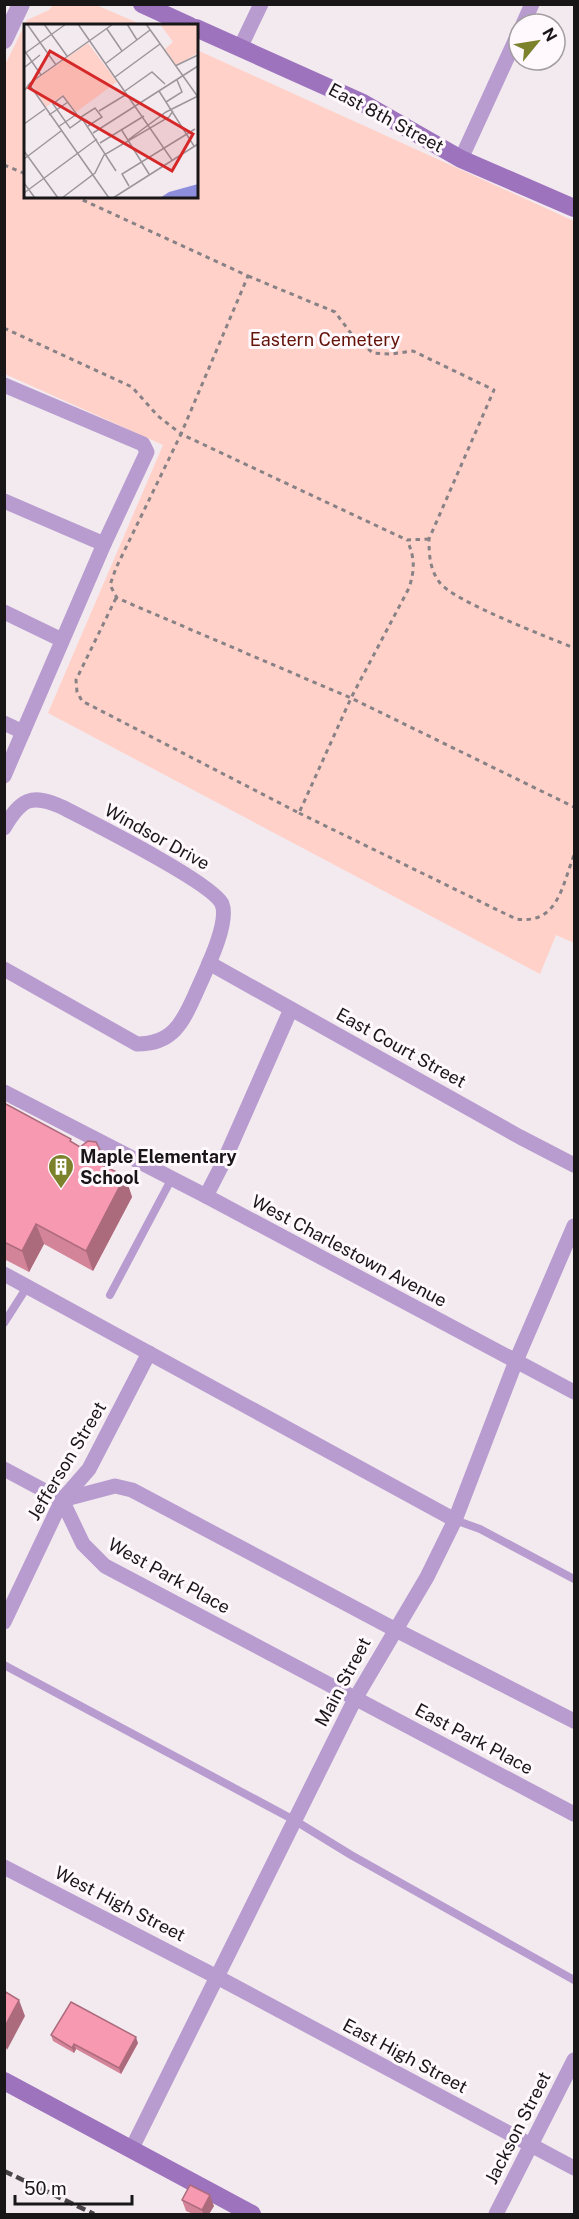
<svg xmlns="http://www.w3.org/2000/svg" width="579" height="2219" viewBox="0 0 579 2219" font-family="'Public Sans',sans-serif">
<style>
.green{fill:#ffd1c8}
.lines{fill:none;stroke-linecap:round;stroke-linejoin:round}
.path{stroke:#888286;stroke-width:3;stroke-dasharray:4.5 4.5;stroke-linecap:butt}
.service{stroke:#b89ccf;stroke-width:8}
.minor{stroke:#b89ccf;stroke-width:15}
.tertiary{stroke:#b89ccf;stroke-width:18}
.secondary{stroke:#9e73be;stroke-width:18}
.rail{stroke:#4a4548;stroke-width:4.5;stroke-dasharray:9 4.5;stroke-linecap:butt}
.wall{fill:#d48498}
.shaded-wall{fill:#ac6b7c}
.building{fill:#f699b1;stroke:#ac6b7c;stroke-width:1.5}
.labels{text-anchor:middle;stroke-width:6;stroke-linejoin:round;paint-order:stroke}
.street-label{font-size:18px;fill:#191618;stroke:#fff8fd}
.park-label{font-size:18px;fill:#641309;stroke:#fff8fd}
.poi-label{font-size:18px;font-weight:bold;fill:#191618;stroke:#fff8fd;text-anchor:start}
.inset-road{fill:none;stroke:#9c959a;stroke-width:1.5}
.view{fill:#d62828;fill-opacity:0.15;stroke:#d62828;stroke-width:3}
.inset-edge{fill:none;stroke:#191618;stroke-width:3}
</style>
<rect width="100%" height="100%" fill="#f3eaf0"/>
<path class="green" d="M53 5H96L143 25 26 26V196H196L197 50 574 221V943L556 935 540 974 48 713 163 445 5 374 4 67 27 20 49 10Z"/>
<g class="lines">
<g class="path">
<path d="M4 165 26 174"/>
<path d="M248 276 335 312 353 336 373 353 391 354 413 351 494 390 429 539C429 556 430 570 440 583 455 602 548 637 574 648"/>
<path d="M4 328 132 387 158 416 181 434 248 276 74 196"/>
<path d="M429 539 407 540 181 434 116 568 110 585 117 598 351 698 574 807"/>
<path d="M116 598 76 680 77 692 82 701 299 813 351 698 409 588C415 569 415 558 407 540"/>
<path d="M299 813 516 919C558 925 562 886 574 855"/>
</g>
<g class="service">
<path d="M110 1295 172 1178"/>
<path d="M4 1323 27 1287"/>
<path d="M455 1520 480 1529 574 1579"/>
<path d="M4 1665 294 1820 351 1855 574 1980"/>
</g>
<g class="minor">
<path d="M523 24 532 4"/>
<path d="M240 48 261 4"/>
<path d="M461 159 519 32"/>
<path d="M4 385 143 444 147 452 104 544 4 776"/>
<path d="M4 501 104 544"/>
<path d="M4 612 62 640"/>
<path d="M4 723 23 732"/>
<path d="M4 828C21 799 31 793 62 807 89 821 213 883 222 904 230 924 203 976 195 995 182 1024 172 1044 137 1044L4 969"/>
<path d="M209 963 520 1137 574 1165"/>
<path d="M4 1092 206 1196 574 1392"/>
<path d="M206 1196 224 1161 291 1009"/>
<path d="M4 1274 455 1520"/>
<path d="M4 1469 62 1500"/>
<path d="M62 1500 83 1544 105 1566 574 1814"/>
<path d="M62 1500 115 1486 132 1490 394 1629 574 1721"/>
<path d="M4 1622 62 1500 89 1469 149 1353"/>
<path d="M4 1867 217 1977 574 2168"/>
<path d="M131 2150 355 1699 427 1577 455 1520 516 1361 574 1226"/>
<path d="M496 2214 574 2060"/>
</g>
<path class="tertiary" d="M4 40 21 4"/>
<g class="secondary">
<path d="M142 4 190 26"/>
<path d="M196 28 363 103 461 159 574 208"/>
<path d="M4 2081 252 2214"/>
</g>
<path class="rail" d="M4 2171 94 2214"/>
</g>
<g class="wall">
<path d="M4 1103 72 1143 106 1167 125 1176 132 1197 93 1271 44 1244 29 1272 4 1259Z"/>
<path d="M51 2035 138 2043 121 2074 76 2049 74 2053 53 2041Z"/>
<path d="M182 2200 214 2206 209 2214H193L186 2211Z"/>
</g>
<g class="shaded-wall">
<path d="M101 1152 108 1172 96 1162Z"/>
<path d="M125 1176 132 1197 93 1271 86 1251Z"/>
<path d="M36 1224 44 1244 29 1272 22 1251Z"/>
<path d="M19 2000 25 2016 7 2050 4 2043V2028Z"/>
<path d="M136 2037 138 2043 121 2074 119 2068Z"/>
<path d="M74 2044 76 2049 74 2053 72 2048Z"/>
<path d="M210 2195 214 2206 209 2214H203L202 2210Z"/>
</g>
<g class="building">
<path d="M4 1103 71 1139 70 1141 80 1147 88 1141 96 1142 101 1152 96 1162 125 1176 86 1251 36 1224 22 1251 4 1242Z"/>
<path d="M4 1991 19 2000 4 2028Z"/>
<path d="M71 2002 136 2037 119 2068 74 2044 72 2048 51 2035Z"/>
<path d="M190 2185 210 2195 202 2210 182 2200Z"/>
</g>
<defs>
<symbol id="building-pin" viewBox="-11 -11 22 30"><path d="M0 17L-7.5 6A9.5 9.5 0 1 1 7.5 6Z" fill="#7c812b" stroke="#fff8fd"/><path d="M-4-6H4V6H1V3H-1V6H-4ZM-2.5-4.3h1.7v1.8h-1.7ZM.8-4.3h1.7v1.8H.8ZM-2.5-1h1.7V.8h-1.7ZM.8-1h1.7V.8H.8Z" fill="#fff"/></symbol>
</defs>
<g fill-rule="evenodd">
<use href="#building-pin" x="46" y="1152" width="30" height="40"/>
</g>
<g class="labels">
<g class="street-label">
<text transform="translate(386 118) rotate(28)" y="6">East 8th Street</text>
<text transform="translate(157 837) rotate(29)" y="6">Windsor Drive</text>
<text transform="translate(401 1048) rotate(29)" y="6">East Court Street</text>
<text transform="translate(349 1251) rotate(28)" y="6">West Charlestown Avenue</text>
<text transform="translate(67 1461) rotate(-59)" y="6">Jefferson Street</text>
<text transform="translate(169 1576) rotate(29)" y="6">West Park Place</text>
<text transform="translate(343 1682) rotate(-62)" y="6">Main Street</text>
<text transform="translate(474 1739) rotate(28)" y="6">East Park Place</text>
<text transform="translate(120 1904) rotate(27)" y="6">West High Street</text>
<text transform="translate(405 2056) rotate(28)" y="6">East High Street</text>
<text transform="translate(518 2128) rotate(-63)" y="6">Jackson Street</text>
</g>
<g class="park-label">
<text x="325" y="346">Eastern Cemetery</text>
</g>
<g class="poi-label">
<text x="80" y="1163">Maple Elementary<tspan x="80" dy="21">School</tspan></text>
</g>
</g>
<g transform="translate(24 24)">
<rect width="174" height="174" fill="#f3eaf0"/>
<path d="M136 0H173L174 29 152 41 141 25 149 18ZM64 19 93 58 52 88 39 71 22 83 7 59Z" fill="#ffd1c8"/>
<path d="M174 160V174H136L145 168Z" fill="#8d8edc"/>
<path class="inset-road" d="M3 0 32 41M20 0 43 32M54 0 148 136M103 0 113 16M122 0 174 73M83 5 98 27M0 26 17 51M0 30 42 0M81 40 126 6M151 42 174 31M1 43 16 31M91 53 136 20M5 60 85 174M0 67 6 59 89 0M101 67 128 48 141 60M135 67 170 122M39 72 57 96 46 104 29 80ZM142 78 158 68 153 56M75 87 103 70M25 91 44 78M0 100 21 85M64 102 78 93 71 84 57 93 92 147M34 103 53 90M97 105 125 150M69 109 174 42M104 116 142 88 174 72M76 119 120 92M0 127 34 174M0 135 37 107M0 159 11 174M105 162 98 150 171 105M0 169 73 115M38 174 71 149 80 131 145 93 149 87M89 174 174 120"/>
<path class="view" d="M26 27 169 110 148 147 5 64Z"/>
<rect width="174" height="174" class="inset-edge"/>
</g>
<rect width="579" height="2219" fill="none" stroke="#191618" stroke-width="12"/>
<g transform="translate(537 42) rotate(60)"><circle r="28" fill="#fff8fd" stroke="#a39ea1" stroke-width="1.5"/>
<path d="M0-4.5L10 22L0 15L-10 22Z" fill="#7c812b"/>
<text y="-9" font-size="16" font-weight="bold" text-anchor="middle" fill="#191618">N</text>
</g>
<path d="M15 2195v9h117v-9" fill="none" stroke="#191618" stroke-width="3"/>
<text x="24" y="2195" font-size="18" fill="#191618" stroke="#fff8fd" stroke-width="4.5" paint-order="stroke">50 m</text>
</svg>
